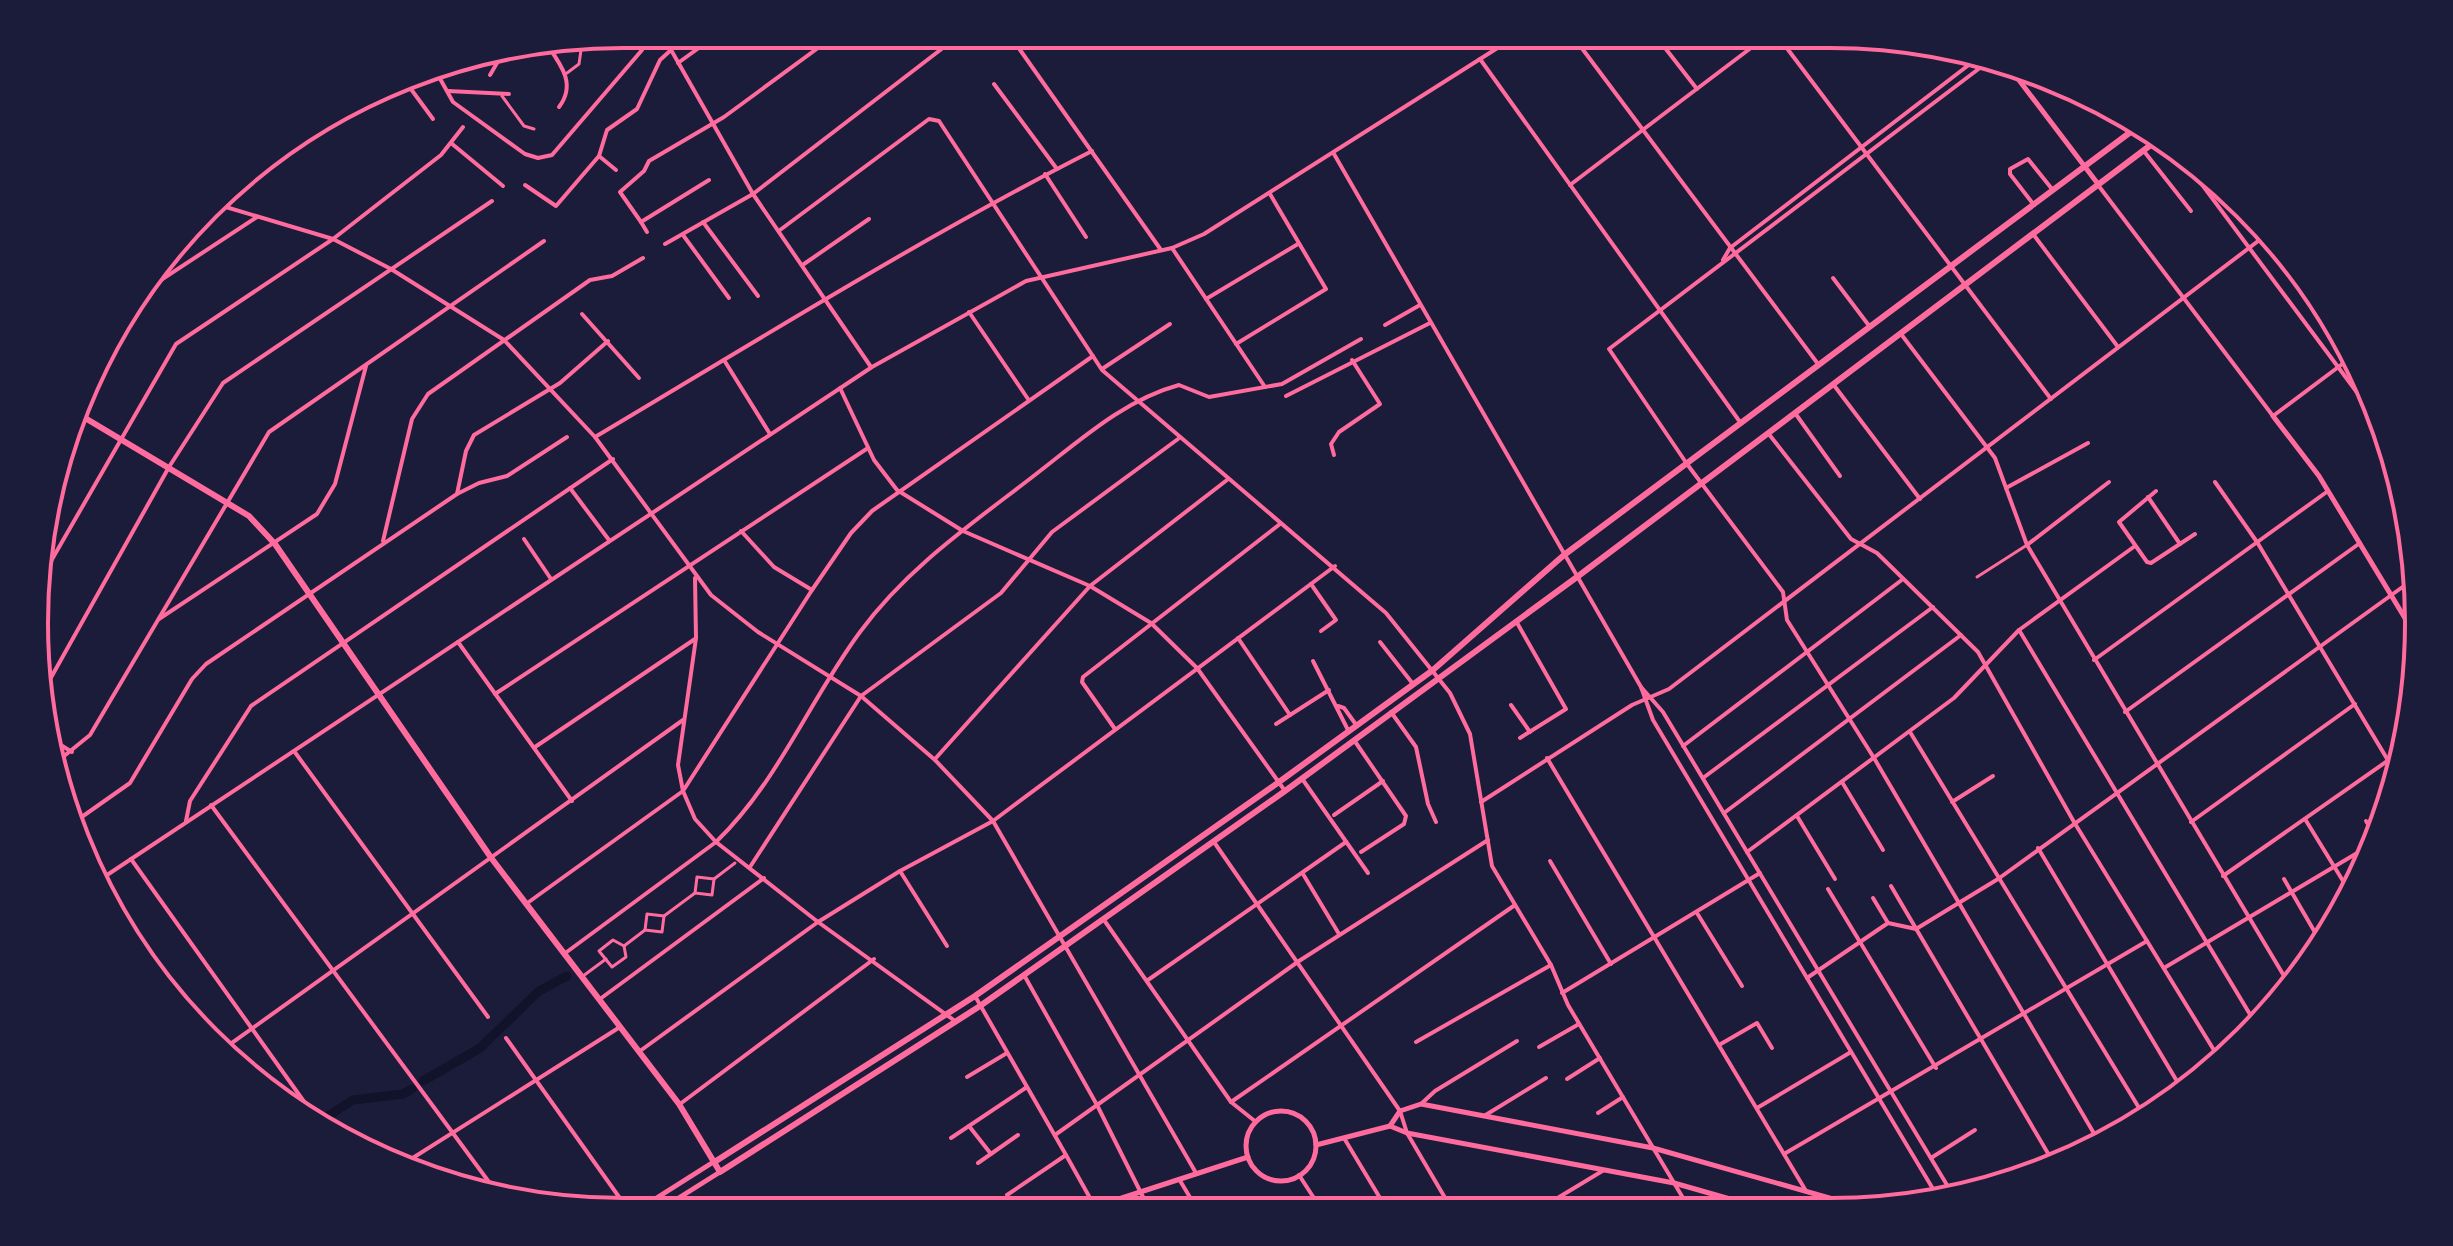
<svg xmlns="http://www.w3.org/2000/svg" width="2453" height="1246" viewBox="0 0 2453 1246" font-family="'Sofia Sans Condensed',sans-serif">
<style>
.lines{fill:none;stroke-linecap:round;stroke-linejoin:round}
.canal{stroke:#12122b;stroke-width:9}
.pedestrian{stroke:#ff6b9d;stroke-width:3}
.minor{stroke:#ff6b9d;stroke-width:4}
.tertiary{stroke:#ff6b9d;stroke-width:5}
.secondary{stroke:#ff6b9d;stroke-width:6}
.primary{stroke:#ff6b9d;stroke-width:6}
.rim{fill:none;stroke:#ff6b9d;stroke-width:4}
</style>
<rect width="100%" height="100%" fill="#1b1b3a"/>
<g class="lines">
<g class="canal">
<path d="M423 1081 480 1048 539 991 567 976"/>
<path d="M320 1121 353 1100 403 1094 412 1089"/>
</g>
<g class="pedestrian">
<path d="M567 73 579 64 581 50 597 38"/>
<path d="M502 96 524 126 534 129"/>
<path d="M1977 577 2027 545"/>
<path d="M697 877 714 879 712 895 695 893Z"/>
<path d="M714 879 735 863"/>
<path d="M647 914 664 916 662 932 645 930Z"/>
<path d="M664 916 695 893"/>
<path d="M613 940 624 946 626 957 612 967 599 951Z"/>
<path d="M624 946 645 930"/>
<path d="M583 976 606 959"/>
</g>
<g class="minor">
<path d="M662 34 753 194 871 367"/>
<path d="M1001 34 1018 47 1161 250"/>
<path d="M1572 35 1818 364"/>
<path d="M1655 35 1697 89"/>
<path d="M1777 35 2051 399"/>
<path d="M548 46C562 66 576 85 559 107"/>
<path d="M1993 58 1609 349 1687 464 1783 592 1787 620 1874 758 2099 1142"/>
<path d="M1480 59 1740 422"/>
<path d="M678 63 718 34"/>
<path d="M433 66 453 102 525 154 538 158 552 155 642 50 646 34"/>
<path d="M490 75 497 63 496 55"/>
<path d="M405 81 433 119"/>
<path d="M994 84 1057 169"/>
<path d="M448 91 509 94"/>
<path d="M451 143 503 186"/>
<path d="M2174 147 2385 430"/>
<path d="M2143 150 2191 211"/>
<path d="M1334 154 1641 687 1663 712 1953 1195"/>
<path d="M599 156 616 170"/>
<path d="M1045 174 1086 237"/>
<path d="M709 180 641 222 620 192 644 171 649 161 724 117 837 34"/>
<path d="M525 185 556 206 599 156 607 130 637 109 660 60 671 50"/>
<path d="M1570 185 1768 35"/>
<path d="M2098 185 2273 416 2353 356"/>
<path d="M219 205 333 239 391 269 504 340 595 437 711 595 758 632 861 696 935 760 993 821 1196 1173"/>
<path d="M2034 205 2010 174V169L2028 159 2052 189"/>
<path d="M641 222 647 232"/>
<path d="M703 222 758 296"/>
<path d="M780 230 929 119 939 121 1102 370 1386 613 1450 693 1470 734 1492 866 1551 965 1568 1005 1689 1208"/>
<path d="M2033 234 2118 347"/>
<path d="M683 235 729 298"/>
<path d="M665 244 753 194 961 34"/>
<path d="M1172 248 1265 387"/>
<path d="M1723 260 1730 248 1983 54"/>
<path d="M804 264 869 219"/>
<path d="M1833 278 1870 327"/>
<path d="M132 299 257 217"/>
<path d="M1206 299 1298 244"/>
<path d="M969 312 1028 399"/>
<path d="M582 314 639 378"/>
<path d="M1385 325 1420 305"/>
<path d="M1901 334 1995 458 2027 545 2290 986"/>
<path d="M1236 344 1326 289 1270 194"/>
<path d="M724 360 770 434"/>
<path d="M1102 369 1170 324"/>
<path d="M1833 384 1920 499"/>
<path d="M840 388 874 460 897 490 963 531 1090 586 1151 623 1197 668 1285 791"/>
<path d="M1286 396 1430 323"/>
<path d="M1795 413 1840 476"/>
<path d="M1768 433 1851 539 1877 553 1978 652 2074 822 2220 1060"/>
<path d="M595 437C760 339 921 238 1092 151"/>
<path d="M1334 455 1331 444 1339 432 1380 404 1352 360"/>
<path d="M2215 482 2257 542 2398 777"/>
<path d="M570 488 609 540"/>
<path d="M2006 488 2088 443"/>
<path d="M2156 491 2119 522 2147 562 2151 563 2195 534"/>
<path d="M457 494 479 483 507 476 567 437"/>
<path d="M2148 497 2180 544"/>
<path d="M741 531 774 567 812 590"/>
<path d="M524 539 551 579"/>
<path d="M383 541 412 419 428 394 590 280 612 276 643 258"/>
<path d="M2027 545 2109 482"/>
<path d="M43 575 176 344 333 239 441 155 463 127"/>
<path d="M695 578 696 638 678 765 683 791 695 819 716 842 818 922 955 1021"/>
<path d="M1311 584 1336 620 1321 631"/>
<path d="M159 619 317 514 335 484 366 366"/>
<path d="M1516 621 1566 709 1520 738"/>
<path d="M2019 630 2257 1026"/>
<path d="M1238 638 1290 715"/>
<path d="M458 642 572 801"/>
<path d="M1380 642 1413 684"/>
<path d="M2094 660 2328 491"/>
<path d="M1313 661 1349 732"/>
<path d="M1641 687 1653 720 1939 1199"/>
<path d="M495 694 868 448"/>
<path d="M39 699 169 467 223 383 492 201"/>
<path d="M1511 705 1530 732"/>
<path d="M1338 706 1344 708 1357 726"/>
<path d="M1391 712 1416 747 1428 804 1436 822"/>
<path d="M2125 712 2360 543"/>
<path d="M1276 724 1329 690"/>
<path d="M1115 729 1082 682 1083 677 1280 524"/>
<path d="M1910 732 2144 1116"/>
<path d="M51 739 72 752"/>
<path d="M1354 740 1406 816 1404 824 1361 852"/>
<path d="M1683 746 1903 579"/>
<path d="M535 747 695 639"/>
<path d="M294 751 488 1017"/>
<path d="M1547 758 1806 1191"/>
<path d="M935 759 1090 586 1227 480"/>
<path d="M58 761 90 735 269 432 544 241"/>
<path d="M1703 778 1933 607"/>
<path d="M1303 780 1368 873"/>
<path d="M1842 782 1883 850"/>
<path d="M1481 802 1632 705 1669 689 2270 232"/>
<path d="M1952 802 1993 776"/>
<path d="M211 805 500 1197"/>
<path d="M1724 813 1961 635"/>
<path d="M1334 815 1383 781"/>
<path d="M1797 816 1835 879"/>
<path d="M2305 819 2351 894"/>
<path d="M76 821 130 783 192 679 206 664 457 494 466 451 474 435 560 383 608 341"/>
<path d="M186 821 190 801 251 706 613 459"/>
<path d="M2366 821 2376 837"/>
<path d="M2191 822 2355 704"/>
<path d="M1214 842 1400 1111 1407 1133 1451 1208"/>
<path d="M2038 848 2184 1093"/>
<path d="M1747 852 1954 698 2019 630 2135 546"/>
<path d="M131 859 310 1110"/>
<path d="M1550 861 1611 964"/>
<path d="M750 867 861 696 1001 593 1052 532 1178 439"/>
<path d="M900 871 947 946"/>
<path d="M1303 874 1339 934"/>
<path d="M2223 876 2403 750"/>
<path d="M2284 879 2320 941"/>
<path d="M95 883 872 367 1026 281 1172 248 1204 234 1518 35"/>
<path d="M1891 886 2056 1167"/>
<path d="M1828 889 1936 1068"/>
<path d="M1873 898 1888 923"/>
<path d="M526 904 683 791 812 590 851 533 872 511 1093 356"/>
<path d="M1697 913 1742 986"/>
<path d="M1104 920 1231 1102 1256 1122"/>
<path d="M564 954 716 842C778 782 809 701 860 632 906 569 970 525 1031 478 1077 443 1123 400 1179 385L1209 397 1282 384 1361 339"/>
<path d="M2164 968 2374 843"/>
<path d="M1024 975 1097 1105 1149 1209"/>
<path d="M1807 978 1888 923 1916 929 1998 879 2415 578"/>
<path d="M1148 980 1346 842"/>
<path d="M1562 993 1760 873"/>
<path d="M975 996 1066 1155 1090 1198 1091 1209"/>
<path d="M600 999 764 878"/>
<path d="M506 1038 629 1211"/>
<path d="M1416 1042 1551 965"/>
<path d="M1719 1045 1757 1023 1772 1048"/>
<path d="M1539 1047 1579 1024"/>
<path d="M222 1050 683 720"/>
<path d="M640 1051 818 922 900 871 993 821 1335 566"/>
<path d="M967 1077 1007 1053"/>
<path d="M1567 1079 1600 1058"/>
<path d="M1231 1102 1515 905"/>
<path d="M680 1104 874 959"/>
<path d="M1421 1104 1435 1091 1517 1041"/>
<path d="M1757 1108 1851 1052"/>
<path d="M1598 1113 1623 1097"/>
<path d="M1484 1116 1546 1078"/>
<path d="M969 1126 991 1154"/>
<path d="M1055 1135 1299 961 1488 840"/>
<path d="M951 1138 1027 1087"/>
<path d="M1344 1138 1386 1208"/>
<path d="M1784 1154 2147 941"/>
<path d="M1931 1158 1975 1130"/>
<path d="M978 1163 1018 1135"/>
<path d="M400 1166 620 1027"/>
<path d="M1299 1175 1321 1209"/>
<path d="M1179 1179 1197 1209"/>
<path d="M1007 1195 1066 1155"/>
<path d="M1541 1208 1604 1170"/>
</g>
<g class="tertiary">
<path d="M2006 63 2098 184"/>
<path d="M2273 416 2319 476 2417 638"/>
<circle cx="1281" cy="1146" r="35"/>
<path d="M1390 1126 1400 1111 1421 1104 1653 1148 1861 1207"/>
<path d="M1316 1145 1390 1126 1407 1133 1674 1183 1758 1207"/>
<path d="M1088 1209 1248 1157"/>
<path d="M636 1211 715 1161"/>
<path d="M658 1211 720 1172"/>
</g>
<g class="secondary">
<path d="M75 412 249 516 275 544 492 859 679 1104 720 1172 980 1006 1285 791 1577 577 2160 138"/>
<path d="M716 1161 975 996 1279 782 1433 670 1564 555 2140 125"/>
</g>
<path class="primary" d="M224 199 330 121"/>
</g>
<path d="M0 0H2453V1246H0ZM623 48H1830A575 575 0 0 1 2405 623V623A575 575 0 0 1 1830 1198H623A575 575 0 0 1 48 623V623A575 575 0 0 1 623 48Z" fill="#1b1b3a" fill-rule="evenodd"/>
<path class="rim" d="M623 48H1830A575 575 0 0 1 2405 623V623A575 575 0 0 1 1830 1198H623A575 575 0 0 1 48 623V623A575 575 0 0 1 623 48Z"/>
</svg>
